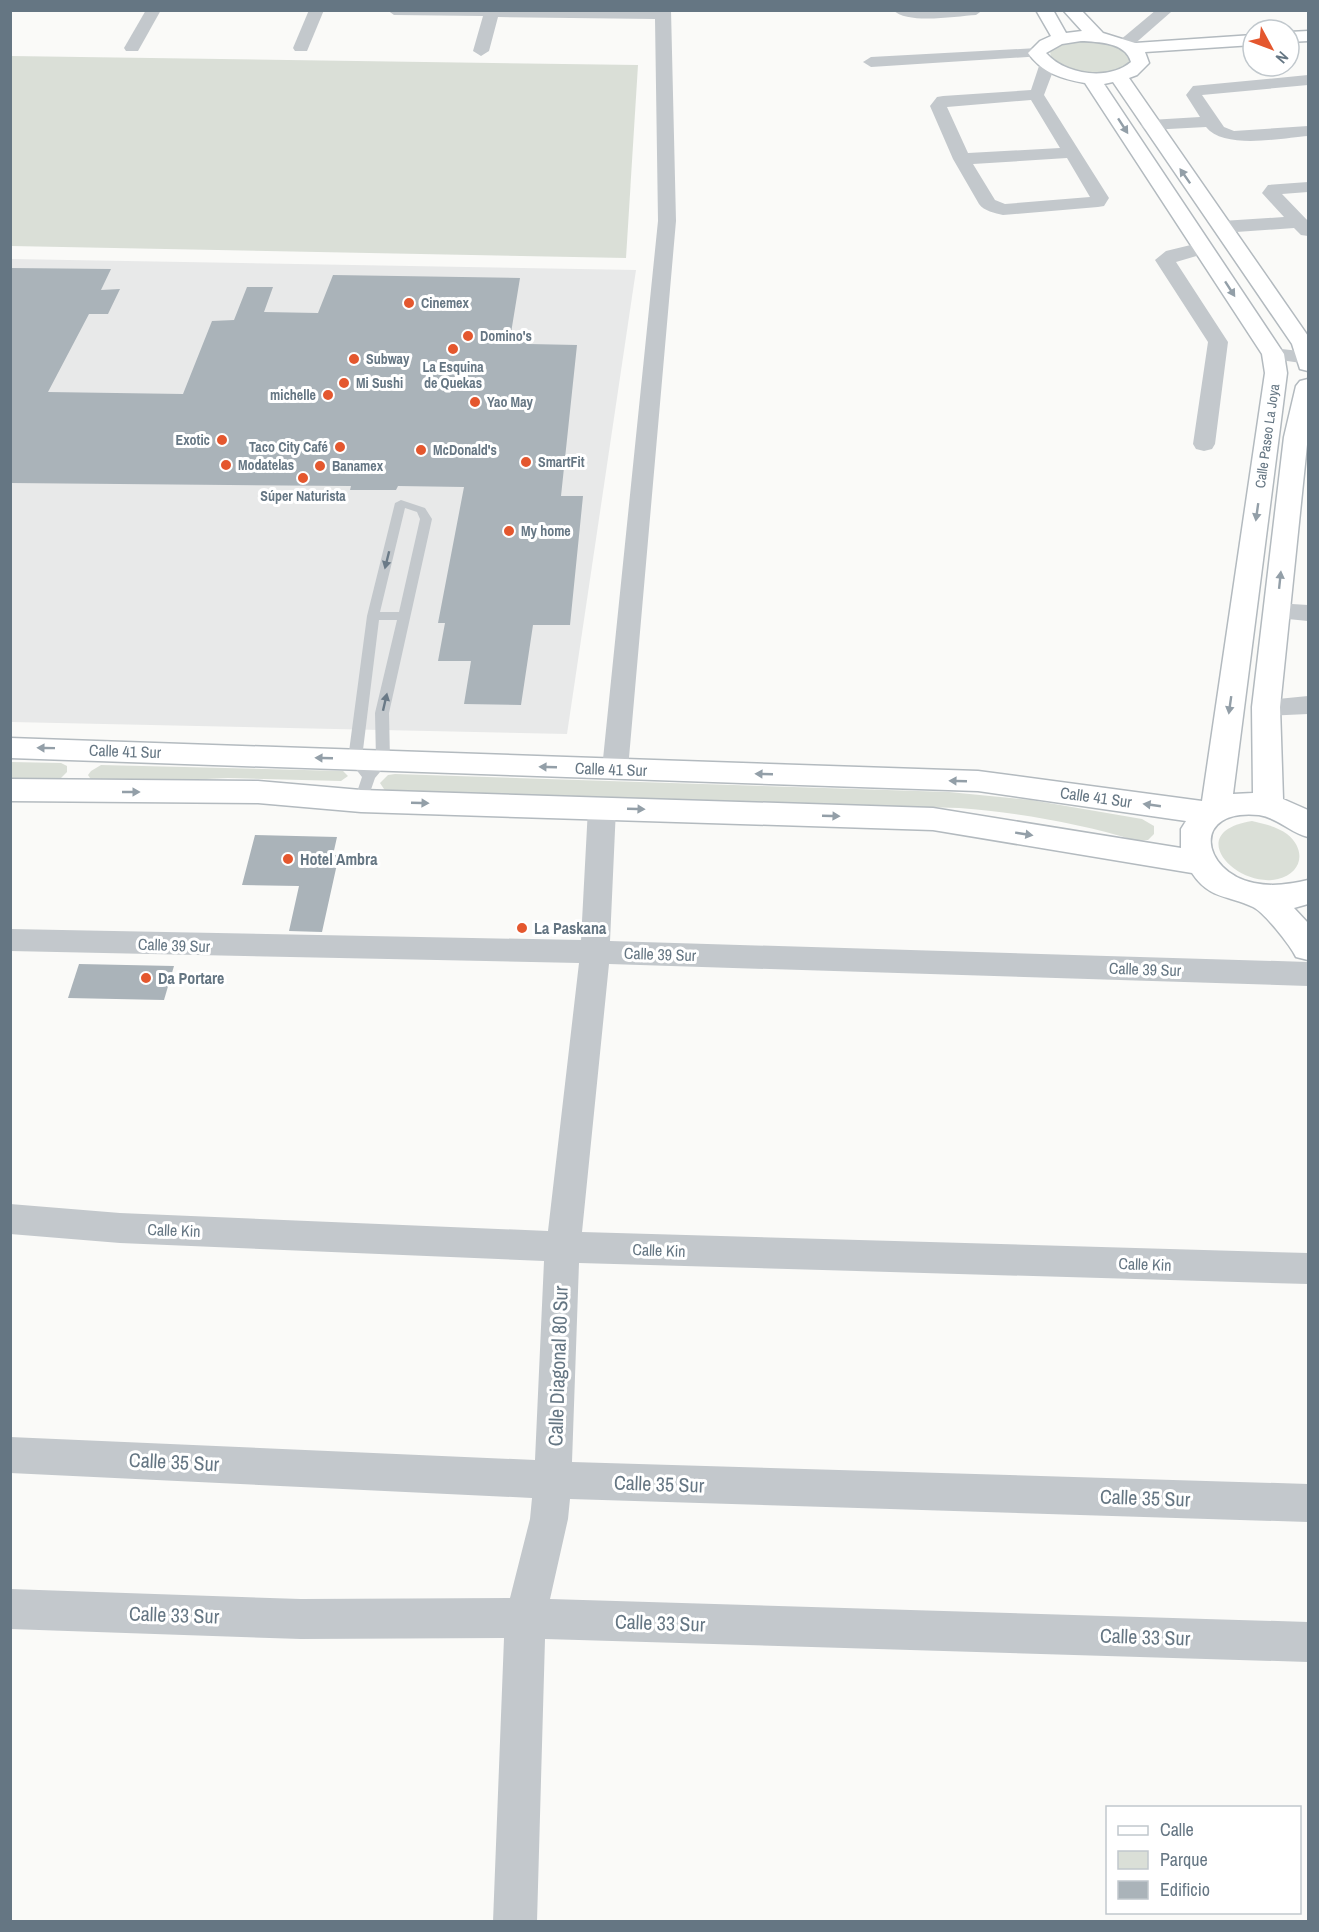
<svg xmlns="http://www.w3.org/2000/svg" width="1319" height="1932" viewBox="0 0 1319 1932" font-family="'Archivo Narrow',sans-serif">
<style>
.built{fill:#e8e9e9}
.green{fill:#dadfd7}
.building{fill:#aab3b9}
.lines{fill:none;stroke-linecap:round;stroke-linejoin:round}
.secondary-casing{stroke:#b3babf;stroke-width:3}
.lane{fill:#c3c8cc;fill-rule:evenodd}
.street{fill:#c3c8cc;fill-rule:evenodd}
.secondary{fill:#fff;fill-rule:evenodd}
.oneway{fill:#939fa8}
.oneway2{fill:#6a7a87}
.poi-dot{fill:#e4572e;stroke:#fff;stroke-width:2}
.labels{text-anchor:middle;stroke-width:6;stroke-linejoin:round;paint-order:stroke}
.far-poi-label{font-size:14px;font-weight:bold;fill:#657683;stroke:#fff;text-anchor:start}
.far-street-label{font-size:14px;fill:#657683;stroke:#fff}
.street-label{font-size:16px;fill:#657683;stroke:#fff}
.poi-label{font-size:16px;font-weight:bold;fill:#657683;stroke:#fff;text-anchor:start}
.near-street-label{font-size:20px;fill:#657683;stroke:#fff}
</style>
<rect width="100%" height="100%" fill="#fafaf8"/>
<path class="built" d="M11 259 636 270 567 734 11 722Z"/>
<g class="green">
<path d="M1072 40C1094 42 1117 39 1132 57L1130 65C1105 78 1074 75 1051 59L1050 51 1057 44Z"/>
<path d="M11 56 638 65 626 258 11 246Z"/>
<path d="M11 762 61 763 67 766V772L58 781H11Z"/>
<path d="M101 765 343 771 348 776 341 781 228 778 164 781H92L88 775 91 771Z"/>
<path d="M395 774 949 792 1031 800 1142 819 1154 826V834L1148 840 1137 841C1078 823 1020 813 959 808L386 792 380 783 388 775Z"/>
<path d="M1252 821C1264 824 1276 826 1287 834 1307 850 1302 873 1278 879 1237 889 1182 832 1252 821Z"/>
</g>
<g class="building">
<path d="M10 268 111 269 101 290 120 289 108 314H89L48 392 183 394 212 321 234 320 247 287H273L264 312 318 313 333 275 520 278 510 339H529V344L577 345 561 496H583L570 625H533L521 705 464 704 471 661H438L445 623H438L464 487 398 486 396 490H350L351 486 10 483Z"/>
<path d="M255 835 337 837 333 855H339L322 932 289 931 299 886 242 885Z"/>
<path d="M79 964 174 966 164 1000 68 998Z"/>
</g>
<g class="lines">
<defs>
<g id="secondary">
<path d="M1036 10H1053L1066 33 1082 31 1063 10H1081L1103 33 1135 43 1253 35V45L1145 52 1149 63 1137 75 1129 78 1308 336V371L1300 369 1292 344 1113 82 1104 84 1284 354 1287 373 1233 794 1253 793 1252 707 1284 437 1296 386 1300 381 1308 379V435L1280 707 1283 799 1308 810V837C1291 833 1278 818 1259 815 1190 808 1201 872 1254 883 1273 887 1290 884 1308 880V904L1294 908 1308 923V960L1296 957C1290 945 1264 912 1253 907 1229 895 1210 900 1192 873L933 830 361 812 258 803 10 801V779L258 781 361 790 933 808 1181 848V829L1186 821 978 791 10 758V738L978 771 1202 801 1265 373 1262 354 1085 83C1062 79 1042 73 1028 53L1040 41 1051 36ZM1081 41C1098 42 1126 42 1131 62 1109 81 1065 75 1046 53L1062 44Z"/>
<path d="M1308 31V41L1289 42V32Z"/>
</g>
</defs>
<use href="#secondary" class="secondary-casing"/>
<path class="lane" d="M401 500 425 508 432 519 389 713 390 760 375 778 366 804 361 806 354 801 362 777 348 759 367 616 395 503ZM405 508 417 512 420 519 399 612H380ZM379 620H397L375 713 376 759 369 767 362 758Z"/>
<g class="street">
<path d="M146 10H161L138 51H126L124 48Z"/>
<path d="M309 10H324L307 51H295L293 48Z"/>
<path d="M387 10H671L676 221 628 769 625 776 615 778 605 776 602 769 658 221 655 19 498 17 489 51 481 56 473 51 483 16 394 15Z"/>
<path d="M893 10H983L976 15C956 16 908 25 893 10Z"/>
<path d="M1156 10 1171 12 1131 47H1119L1117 44 1119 41Z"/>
<path d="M1037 48 1045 53 1043 56 871 67 863 62 871 57Z"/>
<path d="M1047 61 1055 66 1044 95 1109 198 1104 206 1098 207 1003 215C995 213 984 211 979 204L953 159 930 106 937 97 943 96 1031 90 1039 66ZM1031 100 1060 148 968 153 947 107ZM1067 158 1090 197 1005 204 995 200 973 164Z"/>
<path d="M1308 75V85L1202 95 1224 127 1234 131 1308 126V136C1282 138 1224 150 1206 127L1150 130 1144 129 1141 125 1144 121 1150 120 1200 117 1186 95 1193 86Z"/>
<path d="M1308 182V192L1282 194 1308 221V236L1301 235 1294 228 1222 233 1215 231 1213 227 1215 223 1222 221 1284 217 1262 193 1268 185Z"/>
<path d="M1203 242 1210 244 1212 248 1210 252 1176 262 1228 342 1215 444 1212 449 1204 451 1196 449 1193 444 1208 342 1155 260 1166 251Z"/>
<path d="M1273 348 1308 352V364L1266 358 1263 354 1266 350Z"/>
<path d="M1276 603 1308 605V621L1267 617 1264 611 1267 605Z"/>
<path d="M1308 696V714L1266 716 1257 713 1253 707 1257 701Z"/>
<path d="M602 798 612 801 616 808 610 941 1308 962V986L609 964 582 1232 1308 1253V1284L579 1263 572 1462 1308 1484V1522L570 1499 568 1519 550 1599 1308 1622V1662L545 1639 537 1922H493L504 1638 301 1639 10 1629V1589L301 1599 510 1598 530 1519 532 1498 10 1473V1437L535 1460 544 1261 120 1243 10 1234V1204L120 1213 548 1231 579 963 10 951V929L581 940 588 808 592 801Z"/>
</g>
<use href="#secondary" class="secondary"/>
</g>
<defs><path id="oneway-solid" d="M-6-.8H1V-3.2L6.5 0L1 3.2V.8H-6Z" transform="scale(1.5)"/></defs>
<g class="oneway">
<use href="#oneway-solid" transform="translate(1123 126) rotate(57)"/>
<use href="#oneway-solid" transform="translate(1185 176) rotate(-125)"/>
<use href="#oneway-solid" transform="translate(1230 289) rotate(57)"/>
<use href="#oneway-solid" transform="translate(1257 512) rotate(98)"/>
<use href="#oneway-solid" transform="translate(1280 580) rotate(-84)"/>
<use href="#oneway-solid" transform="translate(1230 705) rotate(98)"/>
<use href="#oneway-solid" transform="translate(46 748) rotate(-179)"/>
<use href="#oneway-solid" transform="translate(324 758) rotate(-178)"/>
<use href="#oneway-solid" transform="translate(548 767) rotate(-178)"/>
<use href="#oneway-solid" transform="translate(764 774) rotate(-178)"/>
<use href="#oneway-solid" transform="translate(958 781) rotate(-178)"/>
<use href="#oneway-solid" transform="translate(131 792)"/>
<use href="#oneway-solid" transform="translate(420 803) rotate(2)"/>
<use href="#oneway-solid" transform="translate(1152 805) rotate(-172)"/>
<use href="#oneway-solid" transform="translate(636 809) rotate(2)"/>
<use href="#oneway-solid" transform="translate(831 816) rotate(2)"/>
<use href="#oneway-solid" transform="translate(1024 834) rotate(9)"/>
</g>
<g class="oneway2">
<use href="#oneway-solid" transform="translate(387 560) rotate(104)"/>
<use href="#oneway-solid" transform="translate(385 702) rotate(-77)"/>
</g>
<g class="poi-dot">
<circle cx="409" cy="303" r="6"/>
<circle cx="468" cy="336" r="6"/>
<circle cx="453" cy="349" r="6"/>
<circle cx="354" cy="359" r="6"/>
<circle cx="344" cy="383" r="6"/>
<circle cx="328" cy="395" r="6"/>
<circle cx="475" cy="402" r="6"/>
<circle cx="222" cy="440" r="6"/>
<circle cx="340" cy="447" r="6"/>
<circle cx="421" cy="450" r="6"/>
<circle cx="526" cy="462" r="6"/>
<circle cx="226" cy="465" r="6"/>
<circle cx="320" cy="466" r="6"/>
<circle cx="303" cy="478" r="6"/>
<circle cx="509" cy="531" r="6"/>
<circle cx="288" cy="859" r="6"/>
<circle cx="522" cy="928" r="6"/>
<circle cx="146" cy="978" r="6"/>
</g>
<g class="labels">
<g class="far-poi-label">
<text x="421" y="308">Cinemex</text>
<text x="480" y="341">Domino's</text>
<text x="366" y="364">Subway</text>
<text x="453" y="372" text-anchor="middle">La Esquina<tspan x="453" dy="16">de Quekas</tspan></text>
<text x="356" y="388">Mi Sushi</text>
<text x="316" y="400" text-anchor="end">michelle</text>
<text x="487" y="407">Yao May</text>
<text x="210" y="445" text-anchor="end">Exotic</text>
<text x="328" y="452" text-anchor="end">Taco City Café</text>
<text x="433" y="455">McDonald's</text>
<text x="538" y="467">SmartFit</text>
<text x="238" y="470">Modatelas</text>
<text x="332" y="471">Banamex</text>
<text x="303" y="501" text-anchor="middle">Súper Naturista</text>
<text x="521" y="536">My home</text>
</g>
<g class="far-street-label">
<text transform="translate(1267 436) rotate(-82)" y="5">Calle Paseo La Joya</text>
</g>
<g class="street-label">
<text transform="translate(125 751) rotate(2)" y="6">Calle 41 Sur</text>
<text transform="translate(611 769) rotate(2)" y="6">Calle 41 Sur</text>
<text transform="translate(1096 797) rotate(8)" y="6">Calle 41 Sur</text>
<text transform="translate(174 945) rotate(2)" y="6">Calle 39 Sur</text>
<text transform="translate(660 954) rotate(2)" y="6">Calle 39 Sur</text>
<text transform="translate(1145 969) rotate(2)" y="6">Calle 39 Sur</text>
<text transform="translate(174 1230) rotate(2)" y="6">Calle Kin</text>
<text transform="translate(659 1250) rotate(2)" y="6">Calle Kin</text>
<text transform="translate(1145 1264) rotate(2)" y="6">Calle Kin</text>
</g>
<g class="poi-label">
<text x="300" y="865">Hotel Ambra</text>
<text x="534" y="934">La Paskana</text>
<text x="158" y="984">Da Portare</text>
</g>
<g class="near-street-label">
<text transform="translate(558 1366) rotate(-88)" y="7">Calle Diagonal 80 Sur</text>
<text transform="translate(174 1462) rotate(3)" y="7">Calle 35 Sur</text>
<text transform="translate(659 1484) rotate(2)" y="7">Calle 35 Sur</text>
<text transform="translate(1145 1498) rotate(2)" y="7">Calle 35 Sur</text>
<text transform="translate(174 1615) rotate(2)" y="7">Calle 33 Sur</text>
<text transform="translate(660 1623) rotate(2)" y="7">Calle 33 Sur</text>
<text transform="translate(1145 1637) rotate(2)" y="7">Calle 33 Sur</text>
</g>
</g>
<rect width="1319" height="1932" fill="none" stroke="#657683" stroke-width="24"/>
<rect x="1106" y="1806" width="195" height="108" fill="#ffffff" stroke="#c1c8cd" stroke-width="1.5"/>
<rect x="1118" y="1826" width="30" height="9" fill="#ffffff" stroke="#c1c8cd" stroke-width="1.5"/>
<text x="1160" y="1836" font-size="18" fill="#657683">Calle</text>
<rect x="1118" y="1851" width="30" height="18" fill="#dadfd7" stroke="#c1c8cd" stroke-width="1.5"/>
<text x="1160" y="1866" font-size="18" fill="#657683">Parque</text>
<rect x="1118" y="1881" width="30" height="18" fill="#aab3b9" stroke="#c1c8cd" stroke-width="1.5"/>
<text x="1160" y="1896" font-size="18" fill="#657683">Edificio</text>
<g transform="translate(1271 48) rotate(131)"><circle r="28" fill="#ffffff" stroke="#c1c8cd" stroke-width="1.5"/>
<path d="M0-4.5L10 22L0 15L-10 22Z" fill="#e4572e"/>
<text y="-9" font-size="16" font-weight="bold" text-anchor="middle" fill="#657683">N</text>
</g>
</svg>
